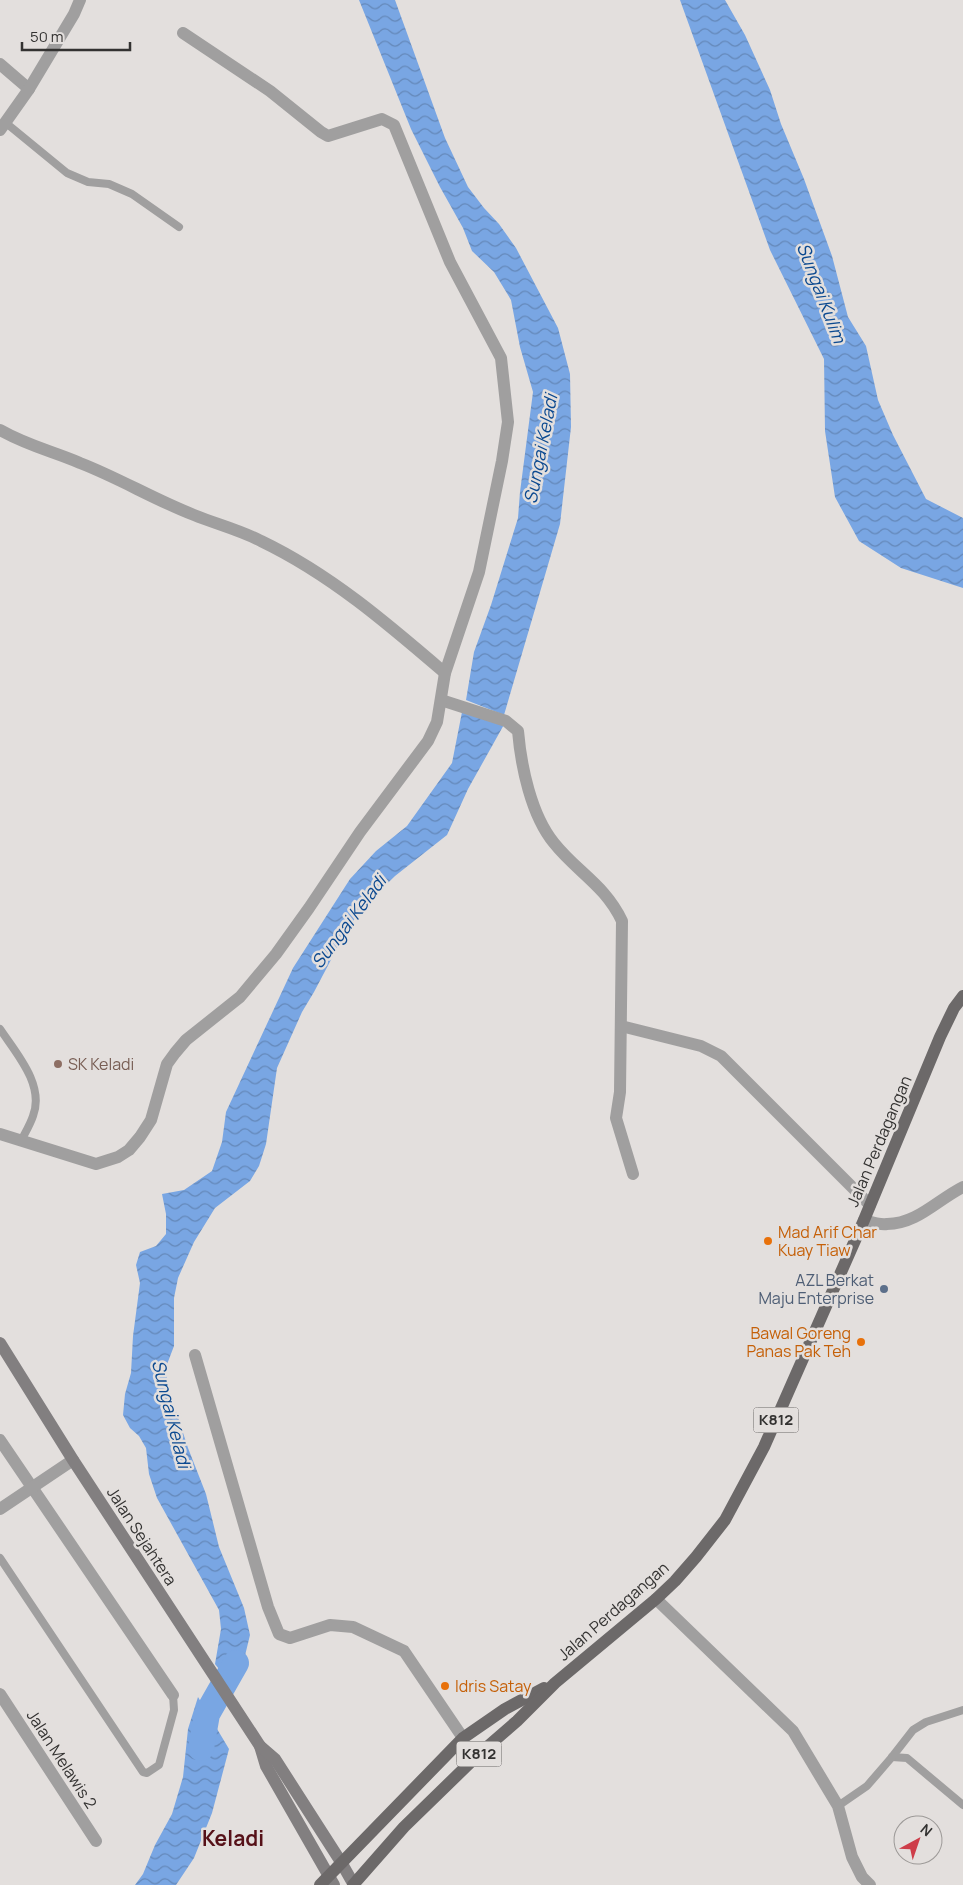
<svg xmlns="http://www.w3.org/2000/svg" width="963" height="1885" viewBox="0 0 963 1885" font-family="Manrope,sans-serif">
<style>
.water{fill:url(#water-waves)}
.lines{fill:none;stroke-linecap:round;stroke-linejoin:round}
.river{stroke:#79a6e3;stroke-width:26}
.lane{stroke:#a09f9f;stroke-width:8}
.street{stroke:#a09f9f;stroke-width:12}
.secondary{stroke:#827f80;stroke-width:12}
.primary{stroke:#6c6969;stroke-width:12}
.education-dot{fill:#8d6e63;stroke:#e3dfdd;stroke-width:2}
.food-dot{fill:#e8710a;stroke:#e3dfdd;stroke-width:2}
.service-dot{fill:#5c6f8a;stroke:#e3dfdd;stroke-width:2}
.labels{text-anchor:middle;stroke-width:5;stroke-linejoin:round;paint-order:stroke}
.shield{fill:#e3dfdd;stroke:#686665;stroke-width:1}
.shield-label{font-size:15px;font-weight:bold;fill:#333231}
.education-label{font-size:16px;fill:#785e54;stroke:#e3dfdd;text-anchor:start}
.street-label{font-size:16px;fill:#333231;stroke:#e3dfdd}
.food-label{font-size:16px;fill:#c56008;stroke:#e3dfdd;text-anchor:start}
.service-label{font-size:16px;fill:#4e5e75;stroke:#e3dfdd;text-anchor:end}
.water-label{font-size:18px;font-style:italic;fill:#0b4990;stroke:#e3dfdd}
.district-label{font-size:21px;font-weight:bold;fill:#561118;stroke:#e3dfdd}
</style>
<defs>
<pattern id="water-waves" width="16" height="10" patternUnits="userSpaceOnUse" patternTransform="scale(1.25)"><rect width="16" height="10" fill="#79a6e3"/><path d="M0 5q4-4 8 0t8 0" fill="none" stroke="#6488b9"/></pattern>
</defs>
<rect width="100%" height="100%" fill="#e3dfdd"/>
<g class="water">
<path d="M359 0H395L445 138 468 187 484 208 499 224 516 248 558 328 570 374 571 427 560 524 504 715 466 700 474 652 491 605 518 518 520 492 533 392 520 347 511 300 494 272 472 251 463 228 440 187 411 129Z"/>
<path d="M680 0H725L745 35 770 90 781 124 804 179 832 256 848 317 866 346 878 400 893 435 926 499 963 518V588L901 568 859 541 835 497 825 431 824 359 770 250Z"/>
<path d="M463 707 506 721 468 789 447 835 395 876 361 909 343 937 314 992 302 1012 277 1068 266 1144 259 1166 250 1181 215 1208 194 1242 178 1278 174 1298V1346L166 1367 167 1384 188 1448 206 1494 219 1547 244 1608 250 1635 241 1672 233 1687 215 1664 221 1629 219 1610 157 1498 149 1474 146 1448 139 1436 130 1428 123 1415 125 1394 131 1373 133 1336 140 1283 136 1265 140 1252 156 1246 166 1234V1214L162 1194 184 1190 212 1171 222 1142 226 1112 293 968 350 879 376 851 407 826 452 763Z"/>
<path d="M198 1697 229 1749 212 1813 194 1858 176 1885H135L143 1874 155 1845 172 1814 183 1777 188 1729Z"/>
</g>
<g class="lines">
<path class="river" d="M201 1748 207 1714 236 1663"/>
<g class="lane">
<path d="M6 123 67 173 88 182 109 184 132 194 179 227"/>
<path d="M0 1029C16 1053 45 1085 33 1116 30 1125 25 1133 21 1141"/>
<path d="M0 1558 143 1772 147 1773 159 1765 174 1710 173 1695"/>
<path d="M892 1757 907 1758 963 1805"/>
<path d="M838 1806 867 1786 892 1757 913 1730 926 1722 963 1710"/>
</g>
<g class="street">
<path d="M0 64 29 89"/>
<path d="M0 130 29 89 74 14 80 0"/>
<path d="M0 430C28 446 52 451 80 463 119 478 155 500 194 515 216 524 240 530 261 541 330 574 388 624 445 673"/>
<path d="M441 700 506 721 518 731C521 766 531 815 554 843 577 872 605 885 622 921L620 1092 616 1118 633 1174"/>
<path d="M621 1026 701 1046 721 1056 870 1205"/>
<path d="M0 1134 96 1164 118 1157 129 1150 140 1137 151 1120 167 1064 175 1053 186 1040 240 997 276 954 309 908 360 832 428 741 437 722 445 673 479 572 502 461 508 422 501 358 450 262 394 125 382 119 328 136 321 132 270 91 183 33"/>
<path d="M864 1220C871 1222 879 1225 887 1224 917 1224 937 1200 963 1187"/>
<path d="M195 1355 268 1607 279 1634 290 1638 330 1625 353 1627 404 1651 463 1738"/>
<path d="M0 1440 173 1695"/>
<path d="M0 1509 73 1460"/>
<path d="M656 1599 793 1731 838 1806 852 1857 862 1877 870 1885"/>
<path d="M0 1694 96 1841"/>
</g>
<g class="secondary">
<path d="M0 1343 73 1460 260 1746 266 1766 334 1885"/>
<path d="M260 1746 275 1759 341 1862 354 1885"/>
</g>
<g class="primary">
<path d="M320 1885 463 1738 505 1709 544 1688"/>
<path d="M353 1885 404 1827 479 1754 517 1721 555 1683 656 1599 675 1581 696 1557 725 1520 764 1447 864 1220 940 1037 954 1008 963 996"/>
</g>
</g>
<circle class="education-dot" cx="58" cy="1064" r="5"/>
<g class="food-dot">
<circle cx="768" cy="1241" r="5"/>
<circle cx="861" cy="1342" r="5"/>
<circle cx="445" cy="1686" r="5"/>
</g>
<circle class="service-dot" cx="884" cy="1289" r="5"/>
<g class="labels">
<g class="shield">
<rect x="753.5" y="1407.5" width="45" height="25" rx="4"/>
<rect x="456.5" y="1741.5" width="45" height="25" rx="4"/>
</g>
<g class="shield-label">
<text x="776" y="1425">K812</text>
<text x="479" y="1759">K812</text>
</g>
<g class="education-label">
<text x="68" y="1070">SK Keladi</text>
</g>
<g class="street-label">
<text transform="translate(879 1141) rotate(-67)" y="6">Jalan Perdagangan</text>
<text transform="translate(142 1536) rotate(57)" y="6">Jalan Sejahtera</text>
<text transform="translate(613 1611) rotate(-41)" y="6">Jalan Perdagangan</text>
<text transform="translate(62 1759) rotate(57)" y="6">Jalan Melawis 2</text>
</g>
<g class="food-label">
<text x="778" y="1238">Mad Arif Char<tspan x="778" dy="18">Kuay Tiaw</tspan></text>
<text x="851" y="1339" text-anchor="end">Bawal Goreng<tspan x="851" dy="18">Panas Pak Teh</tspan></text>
<text x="455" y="1692">Idris Satay</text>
</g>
<g class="service-label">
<text x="874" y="1286">AZL Berkat<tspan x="874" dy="18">Maju Enterprise</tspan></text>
</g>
<g class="water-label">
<text transform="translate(821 293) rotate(69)" y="6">Sungai Kulim</text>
<text transform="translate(541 449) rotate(-79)" y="6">Sungai Keladi</text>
<text transform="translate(349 922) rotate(-53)" y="6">Sungai Keladi</text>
<text transform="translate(171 1414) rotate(76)" y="6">Sungai Keladi</text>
</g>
<g class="district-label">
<text x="233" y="1846">Keladi</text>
</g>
</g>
<g transform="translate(918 1840) rotate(40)"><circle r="24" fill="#e3dfdd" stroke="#9d9a98"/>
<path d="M0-4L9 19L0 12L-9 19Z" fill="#ce3d49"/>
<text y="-8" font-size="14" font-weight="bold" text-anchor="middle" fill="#333231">N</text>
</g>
<path d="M22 42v8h108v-8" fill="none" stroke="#333231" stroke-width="2.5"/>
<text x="30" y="42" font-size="15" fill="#333231" stroke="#e3dfdd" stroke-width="4" paint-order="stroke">50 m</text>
</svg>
